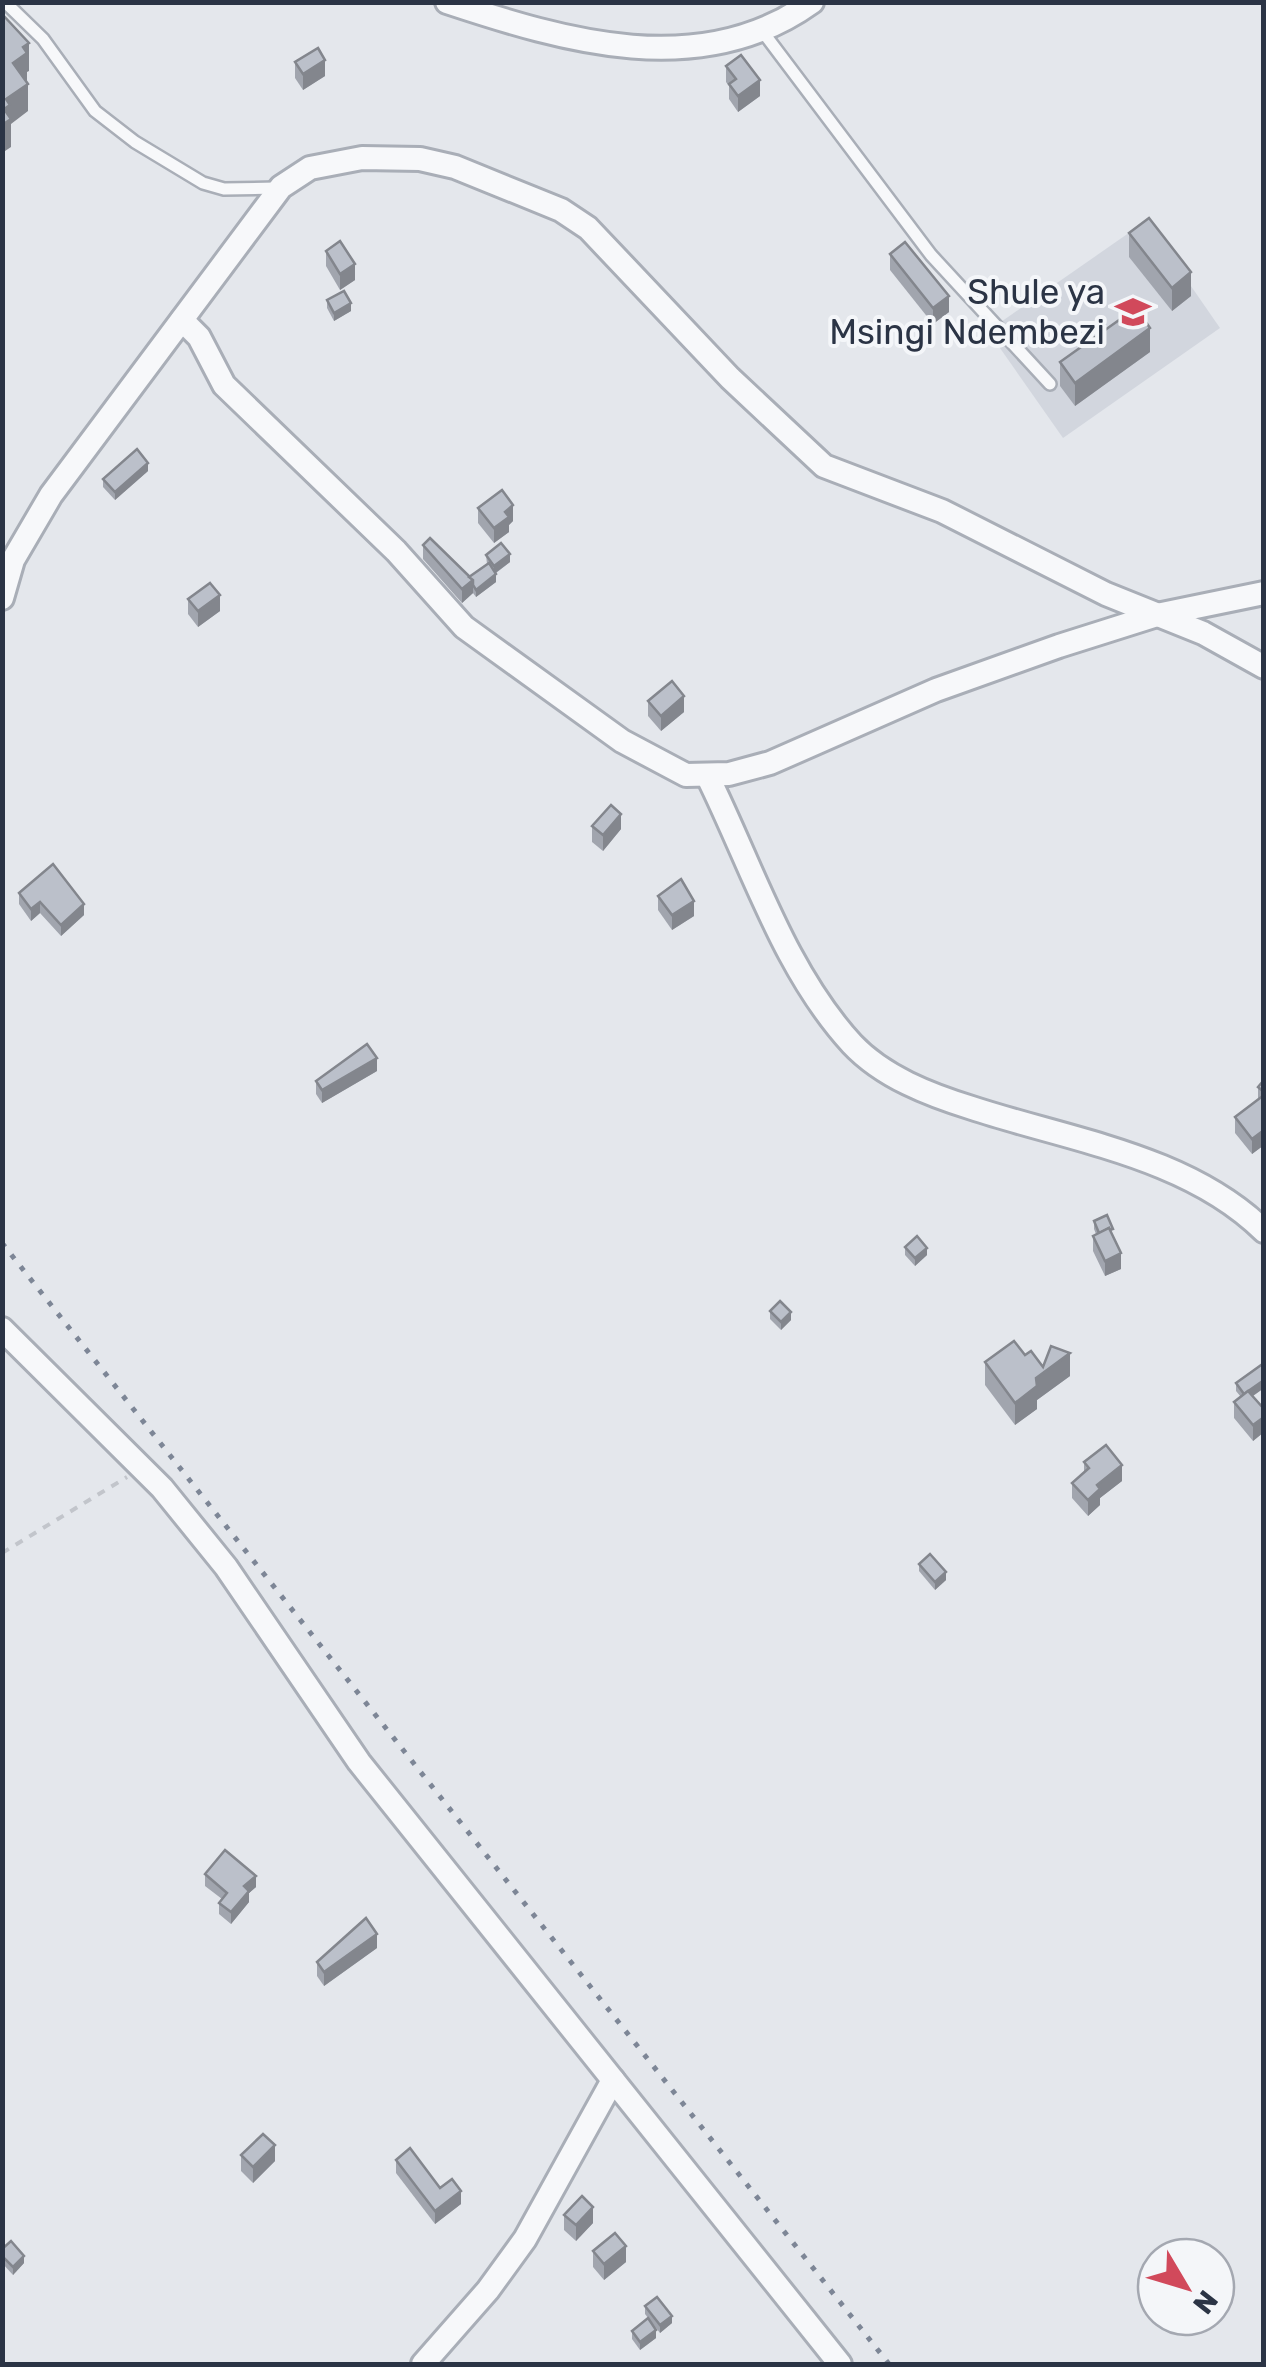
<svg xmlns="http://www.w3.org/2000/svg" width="1266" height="2367" viewBox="0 0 1266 2367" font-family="Rubik,sans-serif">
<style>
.built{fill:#d2d6de}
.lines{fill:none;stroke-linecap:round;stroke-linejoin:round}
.lane-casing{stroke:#a9aeb7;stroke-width:16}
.street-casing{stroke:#a9aeb7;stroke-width:28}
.path{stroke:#c2c5cb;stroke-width:4;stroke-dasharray:8 8;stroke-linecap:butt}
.lane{stroke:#f7f8fa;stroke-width:11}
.street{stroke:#f7f8fa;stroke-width:22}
.rail{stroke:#7d8696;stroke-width:5;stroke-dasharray:5 10;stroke-linecap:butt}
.wall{fill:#a1a5ae}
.shaded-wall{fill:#83868d}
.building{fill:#bbc0ca;stroke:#83868d;stroke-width:2.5}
.labels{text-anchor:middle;stroke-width:8;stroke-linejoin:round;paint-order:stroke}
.poi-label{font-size:35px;fill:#2b3445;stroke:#f4f6f9;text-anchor:end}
</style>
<rect width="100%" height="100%" fill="#e4e7ec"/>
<path class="built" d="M1146 221 1220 328 1063 438 988 331Z"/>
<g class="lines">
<defs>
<g id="lane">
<path d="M5 2 43 39 95 111 135 142 203 183 224 189 276 188"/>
<path d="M763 32 931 255 1050 384"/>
</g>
<g id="street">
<path d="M447 2C565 41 701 82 812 2"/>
<path d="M182 320 199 337 224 385 396 551 464 627 622 741 686 775 729 774 770 763 936 690 1059 646 1157 615 1264 593"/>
<path d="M2 598 13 560 51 495 281 187 310 168 362 158 420 159 455 167 561 210 588 228 730 378 824 466 942 511 1106 594 1203 633 1264 667"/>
<path d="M708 777C752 866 784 970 852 1044 883 1077 930 1095 972 1108 1069 1140 1188 1156 1264 1231"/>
<path d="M2 1329 162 1488 226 1567 359 1762 840 2364"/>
<path d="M423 2364 488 2290 525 2239 613 2080"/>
</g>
</defs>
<use href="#lane" class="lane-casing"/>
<use href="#street" class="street-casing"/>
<path class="path" d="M2 1553 127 1477"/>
<use href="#lane" class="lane"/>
<use href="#street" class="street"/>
<path class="rail" d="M2 1243 889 2364"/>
</g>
<g class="wall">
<path d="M295 62 325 76 303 90 295 78Z"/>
<path d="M726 66 760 96 738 112 729 99V86L726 82Z"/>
<path d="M1129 233 1191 296 1172 311 1129 257Z"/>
<path d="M326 251 355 280 340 290 326 266Z"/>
<path d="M890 254 949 312 933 324 890 270Z"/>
<path d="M327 300 351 311 334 321 327 308Z"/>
<path d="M1150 352 1075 406 1060 386V362Z"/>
<path d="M148 471 115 500 103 487V479Z"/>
<path d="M478 508 513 521 509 525V532L494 543 478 523Z"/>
<path d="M423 545 469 577 487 564 486 555 510 562 496 573V582L476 597 473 593 462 603 423 559Z"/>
<path d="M188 599 220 611 198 627 188 614Z"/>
<path d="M648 701 684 712 661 731 648 716Z"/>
<path d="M592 826 621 829 603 851 592 842Z"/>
<path d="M19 893 84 915 61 936 40 913 31 921 19 904Z"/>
<path d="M658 896 694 916 672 930 658 910Z"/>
<path d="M377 1071 322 1103 316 1094V1081Z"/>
<path d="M1264 1080V1145L1252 1154 1235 1133V1117L1258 1099V1087Z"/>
<path d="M1094 1221 1113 1236 1121 1269 1105 1276 1093 1251V1236L1096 1234 1094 1229Z"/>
<path d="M905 1247 927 1255 915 1266 905 1255Z"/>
<path d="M770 1311 791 1320 781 1330 770 1319Z"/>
<path d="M1025 1355 1043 1367 1070 1376 1037 1400V1409L1015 1425 985 1385V1362Z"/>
<path d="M1264 1363V1388L1253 1396 1264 1409V1432L1253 1441 1234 1418V1402L1241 1397 1236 1391V1383Z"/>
<path d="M1084 1462 1122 1481 1100 1498V1505L1088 1516 1072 1498V1483L1084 1472Z"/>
<path d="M919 1564 946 1580 935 1590 919 1571Z"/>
<path d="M205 1874 256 1887 249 1893V1902L231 1924 219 1914V1903L222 1899 205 1886Z"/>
<path d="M377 1948 324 1986 317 1976V1962Z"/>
<path d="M241 2155 275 2161 253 2183 241 2171Z"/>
<path d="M396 2160 461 2204 435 2224 396 2173Z"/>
<path d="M564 2215 593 2223 576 2241 564 2230Z"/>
<path d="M2 2249 24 2263 13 2275 2 2263Z"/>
<path d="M593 2251 626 2262 604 2280 593 2267Z"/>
<path d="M645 2306 672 2323 660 2333 645 2314Z"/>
<path d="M632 2331 656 2338 640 2350 632 2339Z"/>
</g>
<g class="shaded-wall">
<path d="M29 43V71L27 72V81L13 91V63L23 47Z"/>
<path d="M325 60V76L303 90V74Z"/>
<path d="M760 80V96L738 112V96Z"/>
<path d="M28 84V111L11 124V147L2 153V125L6 99Z"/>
<path d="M355 264V280L340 290V274Z"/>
<path d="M1191 272V296L1172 311V288Z"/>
<path d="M949 296V312L933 324V308Z"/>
<path d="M351 303V311L334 321V313Z"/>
<path d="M1150 328V352L1075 406V383Z"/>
<path d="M148 463V471L115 500V492Z"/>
<path d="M513 505V521L509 525V532L494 543V528L505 512Z"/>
<path d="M510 554V562L494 574V566Z"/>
<path d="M496 574V582L476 597V590Z"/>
<path d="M473 580V593L462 603V589Z"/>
<path d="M220 595V611L198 627V611Z"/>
<path d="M684 696V712L661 731V716Z"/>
<path d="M621 814V829L603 851V835Z"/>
<path d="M694 901V916L672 930V915Z"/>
<path d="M40 902V913L31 921V909Z"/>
<path d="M84 904V915L61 936V925Z"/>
<path d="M377 1058V1071L322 1103V1090Z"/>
<path d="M1264 1130V1145L1252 1154V1139Z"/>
<path d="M927 1248V1255L915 1266V1258Z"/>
<path d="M1121 1253V1269L1105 1276V1261Z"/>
<path d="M791 1312V1320L781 1330V1322Z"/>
<path d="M1070 1353V1376L1037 1400V1409L1015 1425V1403L1036 1378Z"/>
<path d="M1264 1380V1388L1244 1402V1394Z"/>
<path d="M1264 1417V1432L1253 1441V1425Z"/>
<path d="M1122 1465V1481L1100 1498V1505L1088 1516V1500L1097 1485Z"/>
<path d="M946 1572V1580L935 1590V1582Z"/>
<path d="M256 1876V1887L249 1893V1902L231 1924V1912L244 1886Z"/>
<path d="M377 1934V1948L324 1986V1972Z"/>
<path d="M275 2145V2161L253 2183V2167Z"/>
<path d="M461 2191V2204L435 2224V2211Z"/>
<path d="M593 2207V2223L576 2241V2225Z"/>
<path d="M626 2246V2262L604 2280V2264Z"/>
<path d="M24 2256V2263L13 2275V2267Z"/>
<path d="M672 2316V2323L660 2333V2325Z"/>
<path d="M656 2330V2338L640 2350V2342Z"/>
</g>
<g class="building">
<path d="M2 14 29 43 23 47 27 53 13 63 28 84 6 99 10 105 4 109 11 119 2 125Z"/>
<path d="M318 48 325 60 303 74 295 62Z"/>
<path d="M741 55 760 80 738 96 729 84 736 79 726 66Z"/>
<path d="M1149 218 1191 272 1172 288 1129 233Z"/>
<path d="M340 241 355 264 340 274 326 251Z"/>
<path d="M905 242 949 296 933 308 890 254Z"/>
<path d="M344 291 351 303 334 313 327 300Z"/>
<path d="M1136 308 1150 328 1075 383 1060 362Z"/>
<path d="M137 449 148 463 115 492 103 479Z"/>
<path d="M502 490 513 505 505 512 509 517 494 528 478 508Z"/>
<path d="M430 538 473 580 462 589 423 545Z"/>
<path d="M501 543 510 554 494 566 486 555Z"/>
<path d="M489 563 496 574 476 590 473 585V580L469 577Z"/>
<path d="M210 583 220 595 198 611 188 599Z"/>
<path d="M672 681 684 696 661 716 648 701Z"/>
<path d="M611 805 621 814 603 835 592 826Z"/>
<path d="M53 864 84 904 61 925 40 902 31 909 19 893Z"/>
<path d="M681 879 694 901 672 915 658 896Z"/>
<path d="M367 1044 377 1058 322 1090 316 1081Z"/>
<path d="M1264 1080V1092L1258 1087Z"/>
<path d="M1264 1095V1130L1252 1139 1235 1117Z"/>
<path d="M1107 1215 1113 1229 1110 1230 1109 1228 1099 1233 1094 1221Z"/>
<path d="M1109 1228 1121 1253 1105 1261 1093 1236Z"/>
<path d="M917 1236 927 1248 915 1258 905 1247Z"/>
<path d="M780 1301 791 1312 781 1322 770 1311Z"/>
<path d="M1014 1341 1025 1355 1031 1351 1043 1367 1051 1346 1070 1353 1036 1378 1037 1386 1015 1403 985 1362Z"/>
<path d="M1264 1363V1380L1244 1394 1236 1383Z"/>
<path d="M1248 1391 1264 1409V1417L1253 1425 1234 1402Z"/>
<path d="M1106 1445 1122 1465 1097 1485 1100 1489 1088 1500 1072 1483 1089 1468 1084 1462Z"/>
<path d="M930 1554 946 1572 935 1582 919 1564Z"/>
<path d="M225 1850 256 1876 244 1886 249 1891 231 1912 219 1903 227 1893 205 1874Z"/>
<path d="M366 1918 377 1934 324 1972 317 1962Z"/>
<path d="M263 2134 275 2145 253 2167 241 2155Z"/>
<path d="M410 2148 440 2188 452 2179 461 2191 435 2211 396 2160Z"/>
<path d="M582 2196 593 2207 576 2225 564 2215Z"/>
<path d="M615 2233 626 2246 604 2264 593 2251Z"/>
<path d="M11 2241 24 2256 13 2267 2 2256V2249Z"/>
<path d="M657 2297 672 2316 660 2325 645 2306Z"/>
<path d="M648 2318 656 2330 640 2342 632 2331Z"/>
</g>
<defs>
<symbol id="school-bare" viewBox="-9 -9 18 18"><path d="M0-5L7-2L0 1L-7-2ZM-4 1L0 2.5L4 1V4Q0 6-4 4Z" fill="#d1495b" stroke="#f4f6f9" stroke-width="2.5" paint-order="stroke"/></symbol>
</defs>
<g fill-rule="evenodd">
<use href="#school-bare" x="1108" y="287" width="50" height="50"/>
</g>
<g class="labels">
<g class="poi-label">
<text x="1105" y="304">Shule ya<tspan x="1105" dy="40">Msingi Ndembezi</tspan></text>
</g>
</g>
<rect width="1266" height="2367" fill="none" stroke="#2b3445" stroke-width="10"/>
<g transform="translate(1186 2287) rotate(128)"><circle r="48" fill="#f4f6f9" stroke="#a4a8b1" stroke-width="2.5"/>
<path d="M0-8L18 38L0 25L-18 38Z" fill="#d1495b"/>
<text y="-15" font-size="28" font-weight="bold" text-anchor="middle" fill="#2b3445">N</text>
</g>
</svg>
